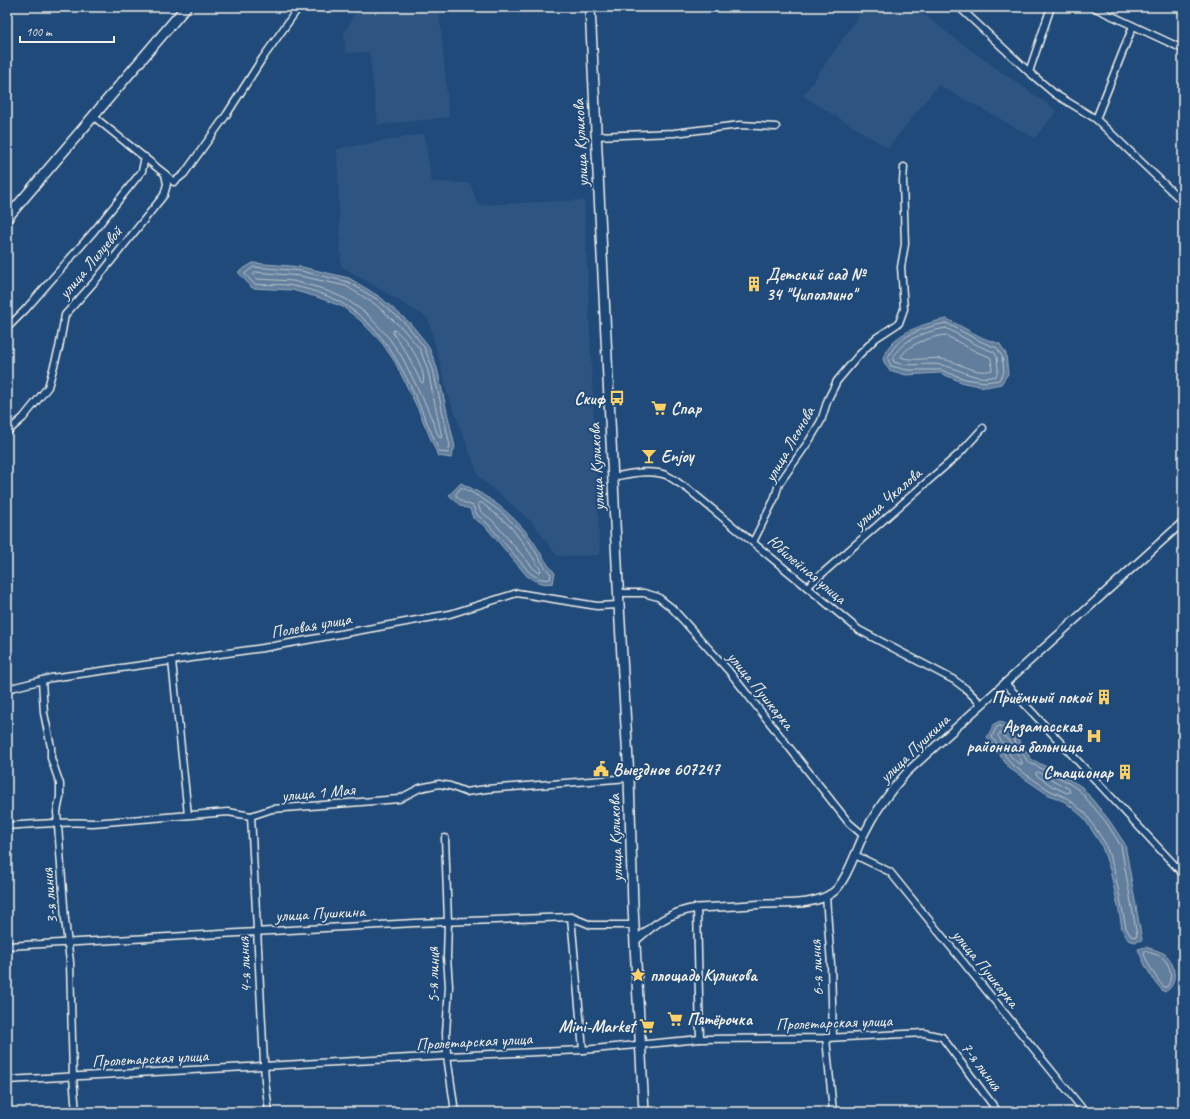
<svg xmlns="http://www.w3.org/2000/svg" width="1190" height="1119" viewBox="0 0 1190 1119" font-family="Caveat,sans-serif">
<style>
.built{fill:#2d5581}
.water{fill:#627e9d;stroke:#9cacbb}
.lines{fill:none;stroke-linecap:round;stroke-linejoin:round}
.shore{stroke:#bac3ca;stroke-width:1}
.minor-casing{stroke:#f4f1e8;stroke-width:9}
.tertiary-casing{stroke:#f4f1e8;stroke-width:10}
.primary-casing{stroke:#f4f1e8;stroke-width:12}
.minor{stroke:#1f4a7a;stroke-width:6}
.tertiary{stroke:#1f4a7a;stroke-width:7}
.primary{stroke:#1f4a7a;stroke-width:9}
.labels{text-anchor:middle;stroke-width:4;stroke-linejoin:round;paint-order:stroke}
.street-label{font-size:17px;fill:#f4f1e8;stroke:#1f4a7a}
.poi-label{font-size:17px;font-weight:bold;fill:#f4f1e8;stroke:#1f4a7a;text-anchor:start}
</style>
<rect width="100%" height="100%" fill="#1f4a7a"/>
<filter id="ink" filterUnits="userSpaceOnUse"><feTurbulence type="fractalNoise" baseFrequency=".025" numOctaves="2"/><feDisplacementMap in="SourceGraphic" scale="8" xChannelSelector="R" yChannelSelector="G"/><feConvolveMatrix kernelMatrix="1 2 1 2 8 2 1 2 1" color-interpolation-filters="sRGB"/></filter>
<g filter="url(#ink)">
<g class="built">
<path d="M360 7H439L449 117 378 125 369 52 346 53 344 33 356 11Z"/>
<path d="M855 7H914L969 49 1057 111 1035 138 938 85 888 148 803 96 862 11Z"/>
<path d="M424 134 432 182 470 183 478 205 584 200 600 555 557 556 532 522 479 477 448 395 428 318 341 266 337 149Z"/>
</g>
<g class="water">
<path d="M253 263 302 267 349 278 380 297 410 323 428 345 437 368 455 447 451 458 438 456 418 409 395 362 382 343 361 321 343 307 317 297 292 290 252 288 238 272Z"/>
<path d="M947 319 983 338 1000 344 1006 354 1008 374 1001 384 986 387 964 383 940 373 906 375 889 370 883 360C884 356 885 351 888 348 899 331 929 322 947 319Z"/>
<path d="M461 483C490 497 511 512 531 538 539 549 545 563 555 573L553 583C542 585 536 582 527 576L485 526 473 518 470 509 461 506 449 495Z"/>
<path d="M1000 721 1007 725 1015 734 1031 759 1064 776 1082 787 1109 820 1125 844 1142 940 1135 942 1128 940 1122 929 1119 911 1110 870 1101 844 1083 817 1065 802 1047 794 1009 768 987 737 994 724Z"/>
<path d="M1146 947C1152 949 1160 951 1165 954 1176 962 1179 987 1164 992 1152 980 1144 965 1138 949Z"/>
</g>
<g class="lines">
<g class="shore">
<path d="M254 267 301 271 348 282 378 300 407 325 424 347 433 369 450 446 448 453 440 452C406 378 386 303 293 286 281 283 267 286 254 284L245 274Z"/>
<path d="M256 272 300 276 346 286 375 304 403 329 420 349 428 371 442 438 439 437 426 405 402 357 389 338 367 314 346 299 320 288 293 281 257 279 253 275Z"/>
<path d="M946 323 982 342 997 348 1002 356 1004 372 999 380 986 382 965 379 941 370H907L891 366 888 359C895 335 924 328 946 323Z"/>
<path d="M946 328 979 346 994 352 997 357 998 371 996 376C975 382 960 368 941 365 925 362 909 368 894 362L893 359C900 339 928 331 946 328Z"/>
<path d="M394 330C406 336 427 369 423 383L421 382 407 354 393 333Z"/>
<path d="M945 335 977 352 990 357 991 359 992 370C975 376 958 361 941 359 930 357 911 362 901 357 906 345 933 336 945 335Z"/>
<path d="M461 488H463C489 501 510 517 528 540 536 551 541 564 551 574L550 579C542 581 536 577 530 573L488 524 477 515 473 506 463 502 456 496V494Z"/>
<path d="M479 503H482L510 526 524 544 541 570 540 572H538L534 569 492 520 481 512 478 505Z"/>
<path d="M1000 726 1005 729 1012 737 1028 762 1062 779 1079 790 1106 822 1121 846 1137 936 1136 937 1131 936 1126 928 1114 869 1105 843 1086 814 1067 798 1049 790 1012 765 992 737 996 728Z"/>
<path d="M1000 733H1002L1014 748 1022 762V764C1012 763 1004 745 998 736Z"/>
<path d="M1038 772 1069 789 1070 792 1067 793 1052 786 1036 775V773Z"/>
<path d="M1145 951C1150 953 1160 955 1164 959 1171 966 1173 979 1167 987H1164C1156 979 1148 964 1144 954Z"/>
</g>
<defs>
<g id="minor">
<path d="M959 7 1029 72 1055 94 1096 119 1183 202"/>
<path d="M1093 7 1183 49"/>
<path d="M1029 72 1051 7"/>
<path d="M1096 119 1133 26"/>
<path d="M596 136 674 133 740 125 776 127"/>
<path d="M165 174 174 182 184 174 227 114 262 59 299 7"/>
<path d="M7 328 25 310 94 231 142 171 145 157"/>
<path d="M7 432 23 418 48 387 59 348 65 315 96 280 164 195 167 184 165 174 93 116"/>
<path d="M612 477C630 474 650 469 666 475 674 479 681 485 688 489L859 630 954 680 966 689 981 704"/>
<path d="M753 542 774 500 779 484 809 441 821 421 828 399 837 381 858 356 876 338 899 323 904 309 901 267 905 244 903 181 904 167"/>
<path d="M807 587 960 453 983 428"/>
<path d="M618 593H644L658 597 672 608 728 670 849 823 863 835"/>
<path d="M172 661 188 815"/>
<path d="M42 680 44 713 51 747V758L60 784V797L57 812 65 919 70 962 73 1077 76 1112"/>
<path d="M1005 683 1183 874"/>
<path d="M7 689 51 678 263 648 450 614 517 593 597 606 619 605"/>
<path d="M251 816 265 1081 269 1112"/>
<path d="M7 826C35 824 64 821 93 823L228 812 251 816 272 809 399 799 420 788 439 784 450 786 466 792 486 789 629 778"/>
<path d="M445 838 448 922 447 957 449 986 446 1033 447 1056 455 1112"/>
<path d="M855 855 890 872 1085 1112"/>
<path d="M826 896 831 965 833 1037"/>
<path d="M697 908 700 1039"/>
<path d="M571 917 583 1050"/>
<path d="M7 946 415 923 571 917 591 925H634"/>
<path d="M826 1038 833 1112"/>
<path d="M7 1080 447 1056 583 1050 700 1039 826 1038 924 1033 942 1037 998 1112"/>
</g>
<path id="tertiary" d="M635 941C654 924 670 912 697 908 719 907 741 906 764 904 785 903 813 906 832 893 845 885 857 848 864 834 875 811 890 791 907 772L1183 522"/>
<g id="primary">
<path d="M590 7 619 605 629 778 633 907 644 1112"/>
<path d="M7 218 186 7"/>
</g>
</defs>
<use href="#minor" class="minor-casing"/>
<use href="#tertiary" class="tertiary-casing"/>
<use href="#primary" class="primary-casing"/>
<use href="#minor" class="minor"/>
<use href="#tertiary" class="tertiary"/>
<use href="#primary" class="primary"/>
</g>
</g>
<defs>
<symbol id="building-bare" viewBox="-9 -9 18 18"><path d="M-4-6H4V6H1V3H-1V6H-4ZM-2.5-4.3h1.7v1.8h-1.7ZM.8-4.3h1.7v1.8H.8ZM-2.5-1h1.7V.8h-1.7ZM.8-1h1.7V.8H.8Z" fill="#ffd166" stroke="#1f4a7a" stroke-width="2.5" paint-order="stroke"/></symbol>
<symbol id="bus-bare" viewBox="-9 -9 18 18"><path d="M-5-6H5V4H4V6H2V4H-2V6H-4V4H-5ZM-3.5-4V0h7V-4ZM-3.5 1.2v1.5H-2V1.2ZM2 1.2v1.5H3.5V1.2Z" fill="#ffd166" stroke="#1f4a7a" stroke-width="2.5" paint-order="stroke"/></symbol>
<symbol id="supermarket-bare" viewBox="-9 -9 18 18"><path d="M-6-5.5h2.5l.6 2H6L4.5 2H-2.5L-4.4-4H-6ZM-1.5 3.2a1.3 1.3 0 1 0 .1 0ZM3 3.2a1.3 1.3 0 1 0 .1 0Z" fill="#ffd166" stroke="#1f4a7a" stroke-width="2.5" paint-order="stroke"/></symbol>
<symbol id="bar-bare" viewBox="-9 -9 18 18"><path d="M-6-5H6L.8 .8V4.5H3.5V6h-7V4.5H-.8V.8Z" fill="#ffd166" stroke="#1f4a7a" stroke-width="2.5" paint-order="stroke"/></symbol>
<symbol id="hospital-bare" viewBox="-9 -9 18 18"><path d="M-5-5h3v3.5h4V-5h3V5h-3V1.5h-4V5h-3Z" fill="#ffd166" stroke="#1f4a7a" stroke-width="2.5" paint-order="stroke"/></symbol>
<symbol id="civic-bare" viewBox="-9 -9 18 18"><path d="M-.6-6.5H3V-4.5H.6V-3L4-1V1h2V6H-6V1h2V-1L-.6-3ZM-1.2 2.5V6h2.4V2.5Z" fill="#ffd166" stroke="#1f4a7a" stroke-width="2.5" paint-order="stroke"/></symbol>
<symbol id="sight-bare" viewBox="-9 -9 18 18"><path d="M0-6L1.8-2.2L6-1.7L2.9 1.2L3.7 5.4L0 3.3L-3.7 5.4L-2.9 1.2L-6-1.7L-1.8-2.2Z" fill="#ffd166" stroke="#1f4a7a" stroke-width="2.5" paint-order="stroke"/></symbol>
</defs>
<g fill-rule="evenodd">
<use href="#building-bare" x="743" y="273" width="22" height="22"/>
<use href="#bus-bare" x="606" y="387" width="22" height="22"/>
<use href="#supermarket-bare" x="648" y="397" width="22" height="22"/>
<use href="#bar-bare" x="638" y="445" width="22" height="22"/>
<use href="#building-bare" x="1093" y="686" width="22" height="22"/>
<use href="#hospital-bare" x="1083" y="725" width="22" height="22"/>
<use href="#civic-bare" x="590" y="758" width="22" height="22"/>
<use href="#building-bare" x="1114" y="761" width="22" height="22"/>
<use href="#sight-bare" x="627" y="964" width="22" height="22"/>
<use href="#supermarket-bare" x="664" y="1008" width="22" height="22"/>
<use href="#supermarket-bare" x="636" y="1015" width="22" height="22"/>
</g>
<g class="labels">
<g class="street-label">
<text transform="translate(580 143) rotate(-93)" y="6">улица Куликова</text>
<text transform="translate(90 262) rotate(-50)" y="6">улица Лилуевой</text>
<text transform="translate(789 444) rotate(-60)" y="6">улица Леонова</text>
<text transform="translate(596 467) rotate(-93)" y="6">улица Куликова</text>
<text transform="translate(887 498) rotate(-41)" y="6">улица Чкалова</text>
<text transform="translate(807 569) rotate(40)" y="6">Юбилейная улица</text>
<text transform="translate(311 625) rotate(-10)" y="6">Полевая улица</text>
<text transform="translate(761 690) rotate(51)" y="6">улица Пушкарка</text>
<text transform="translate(914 748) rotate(-44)" y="6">улица Пушкина</text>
<text transform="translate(318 792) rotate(-5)" y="6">улица 1 Мая</text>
<text transform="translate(615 838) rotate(-92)" y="6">улица Куликова</text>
<text transform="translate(49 896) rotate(-95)" y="6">3-я линия</text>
<text transform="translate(320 913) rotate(-3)" y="6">улица Пушкина</text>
<text transform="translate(244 965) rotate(-93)" y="6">4-я линия</text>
<text transform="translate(816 968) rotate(-93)" y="6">6-я линия</text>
<text transform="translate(986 968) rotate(51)" y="6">улица Пушкарка</text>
<text transform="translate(433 975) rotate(-90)" y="6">5-я линия</text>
<text transform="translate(834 1022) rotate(-2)" y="6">Пролетарская улица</text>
<text transform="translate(474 1041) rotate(-3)" y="6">Пролетарская улица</text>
<text transform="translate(150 1058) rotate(-3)" y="6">Пролетарская улица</text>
<text transform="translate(982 1066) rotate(53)" y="6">7-я линия</text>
</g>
<g class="poi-label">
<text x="766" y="280">Детский сад №<tspan x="766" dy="20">34 "Чиполлино"</tspan></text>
<text x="605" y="404" text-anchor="end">Скиф</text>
<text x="671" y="414">Спар</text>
<text x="661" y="462">Enjoy</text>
<text x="1092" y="703" text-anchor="end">Приёмный покой</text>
<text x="1082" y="732" text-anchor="end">Арзамасская<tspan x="1082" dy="20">районная больница</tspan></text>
<text x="613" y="775">Выездное 607247</text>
<text x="1113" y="778" text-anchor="end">Стационар</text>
<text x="650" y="981">площадь Куликова</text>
<text x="687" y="1025">Пятёрочка</text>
<text x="635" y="1032" text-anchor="end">Mini-Market</text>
</g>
</g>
<rect width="1190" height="1119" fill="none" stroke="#1f4a7a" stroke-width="24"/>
<rect x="12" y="12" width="1166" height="1095" fill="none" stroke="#f4f1e8" stroke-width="1.5" filter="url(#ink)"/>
<path d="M20 36v6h94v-6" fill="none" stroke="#f4f1e8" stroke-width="2"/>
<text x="26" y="36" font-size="12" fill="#f4f1e8" stroke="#1f4a7a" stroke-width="3" paint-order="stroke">100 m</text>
</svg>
